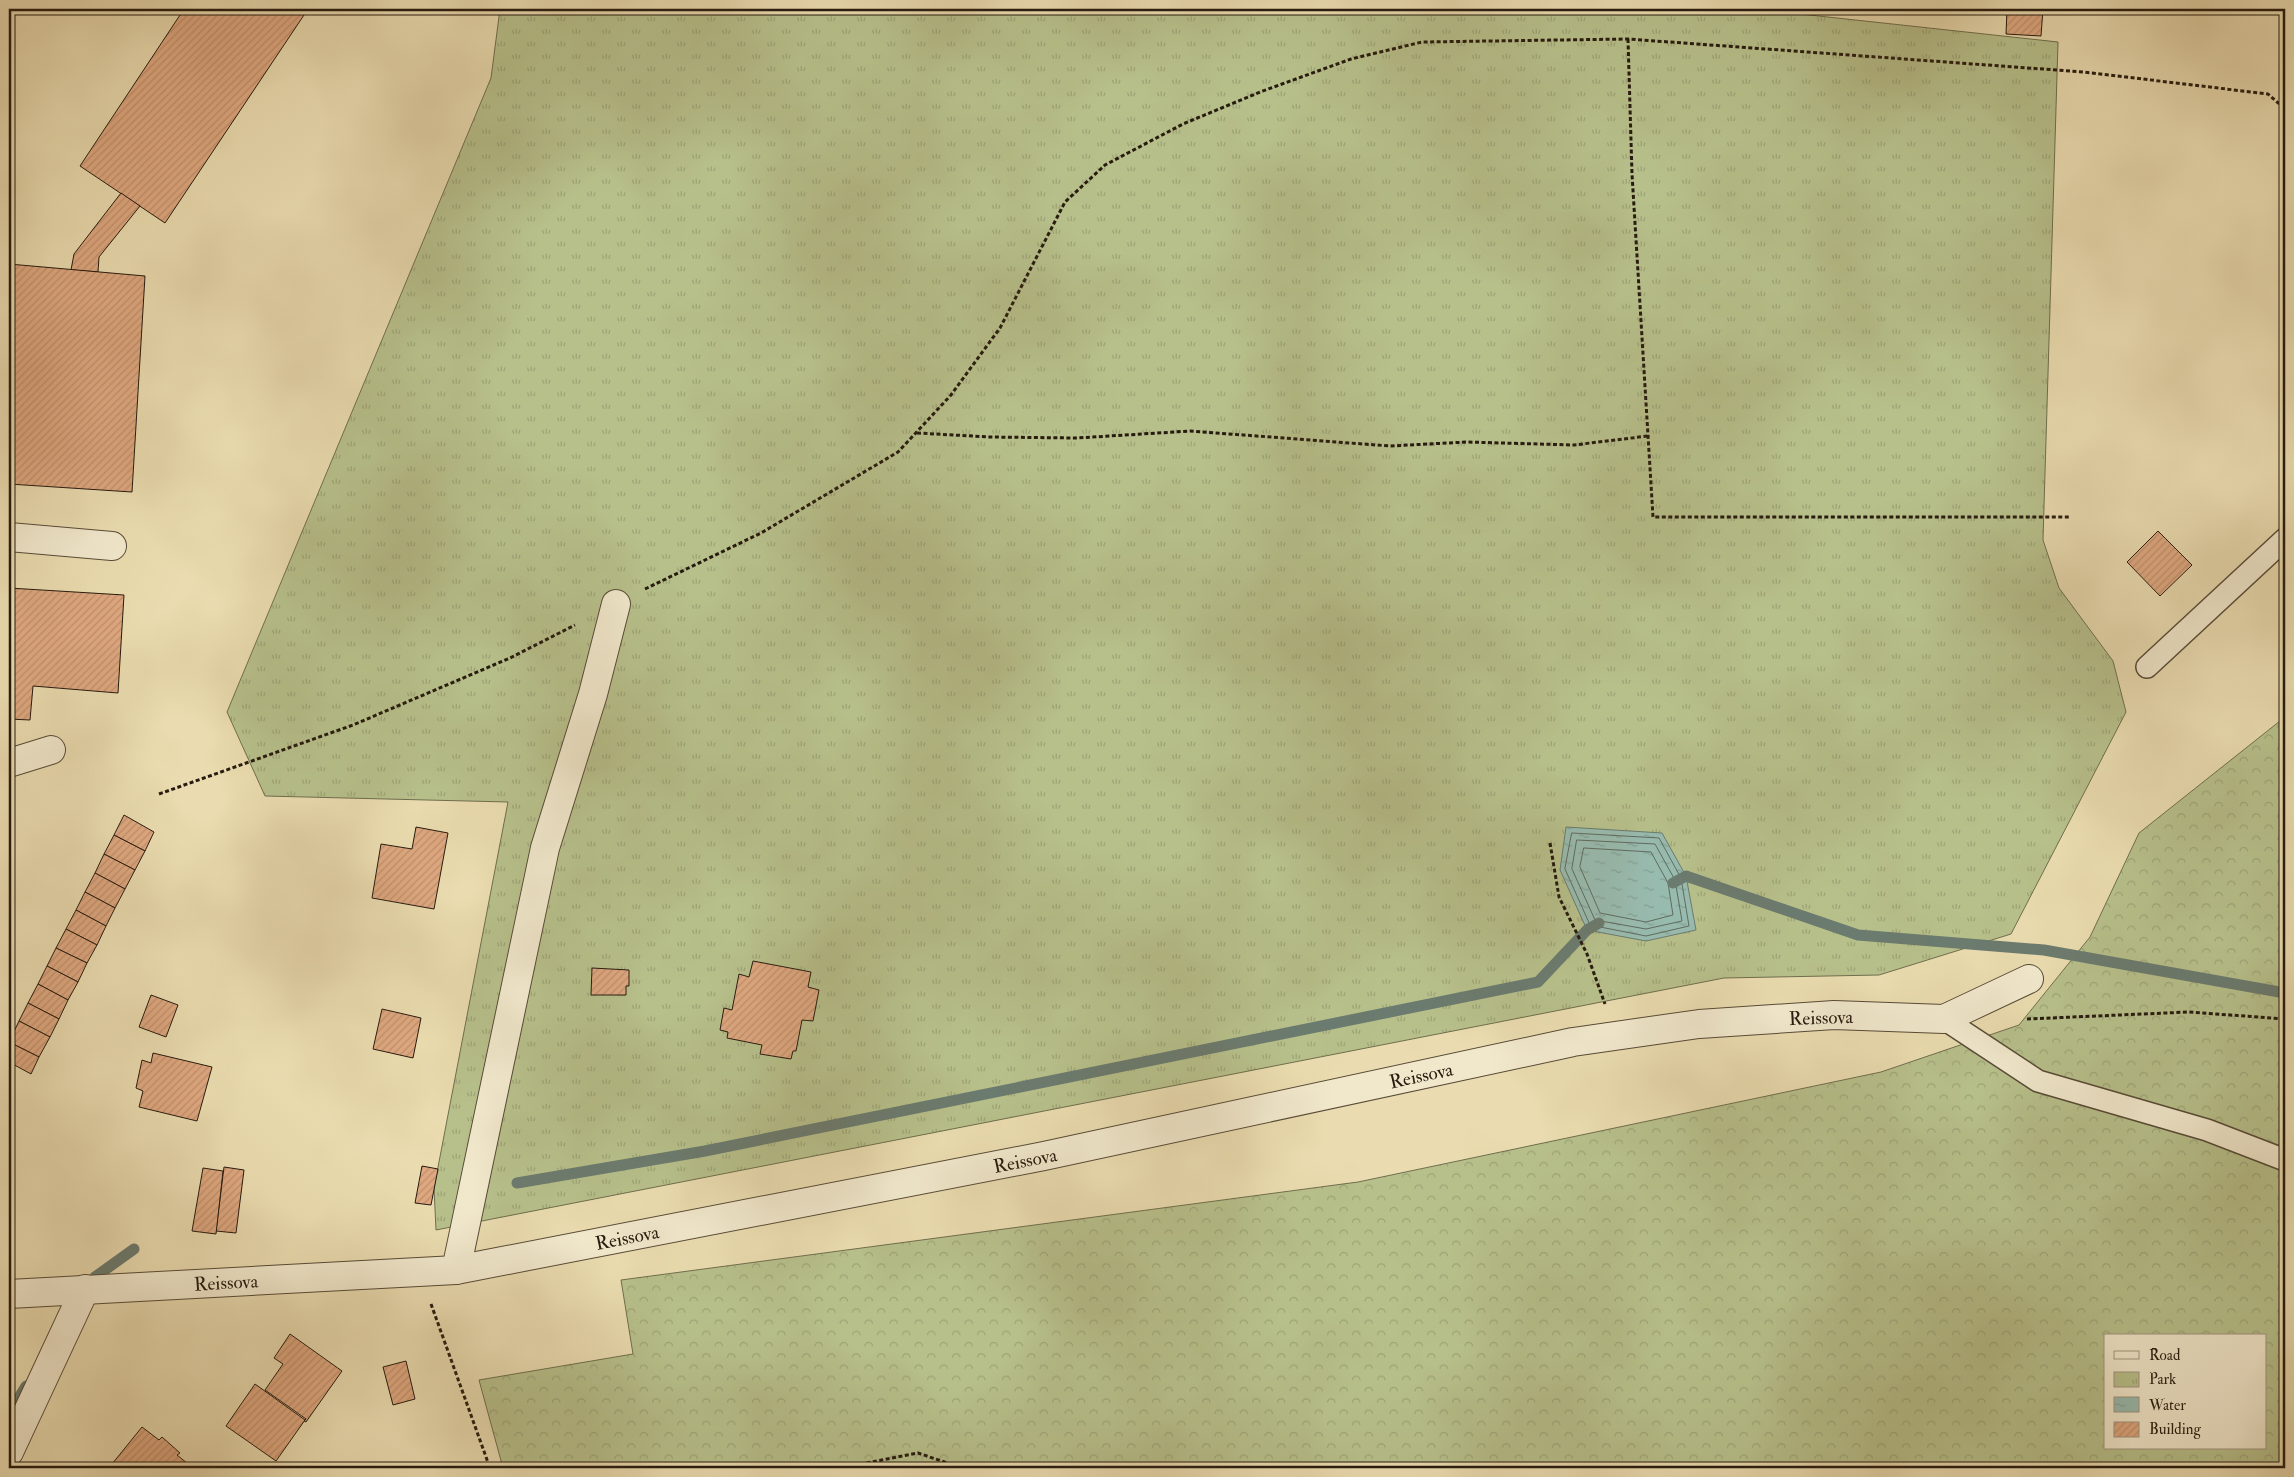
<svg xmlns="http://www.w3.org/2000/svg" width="2294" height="1477" viewBox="0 0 2294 1477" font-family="'IM FELL Double Pica',serif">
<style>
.forest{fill:url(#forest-crowns);stroke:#6f6e4d;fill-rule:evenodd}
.park{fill:url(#park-tufts);stroke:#6f6e4d}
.water{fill:url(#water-ripples);stroke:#6b7b6f}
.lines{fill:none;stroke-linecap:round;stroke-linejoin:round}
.shore{stroke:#606b5f;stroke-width:1}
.stream{stroke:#6b7b6f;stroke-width:11}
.building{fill:url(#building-hatch);stroke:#271b0f}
.lane-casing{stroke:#584b37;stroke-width:24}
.street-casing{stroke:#584b37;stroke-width:30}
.path{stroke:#271b0f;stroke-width:3;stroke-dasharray:4 2.5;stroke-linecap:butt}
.lane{stroke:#f1e8cc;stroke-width:21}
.street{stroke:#f1e8cc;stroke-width:28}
.labels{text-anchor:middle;stroke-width:4;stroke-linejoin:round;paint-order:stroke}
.street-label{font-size:19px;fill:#271b0f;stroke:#f1e8cc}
</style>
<defs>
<pattern id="forest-crowns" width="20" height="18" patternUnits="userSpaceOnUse" patternTransform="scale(1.25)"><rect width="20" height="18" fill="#b7c08b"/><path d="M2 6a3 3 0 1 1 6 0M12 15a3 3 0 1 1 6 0" fill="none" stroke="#9da477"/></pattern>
<pattern id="park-tufts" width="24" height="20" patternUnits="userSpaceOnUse" patternTransform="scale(1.25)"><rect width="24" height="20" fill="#b7c08b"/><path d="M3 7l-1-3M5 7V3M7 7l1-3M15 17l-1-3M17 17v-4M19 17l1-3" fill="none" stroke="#9da477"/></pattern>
<pattern id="water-ripples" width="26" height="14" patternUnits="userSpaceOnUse" patternTransform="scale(1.25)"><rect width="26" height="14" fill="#98bbaf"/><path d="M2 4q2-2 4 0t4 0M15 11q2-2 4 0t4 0" fill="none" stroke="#83a095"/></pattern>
<pattern id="building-hatch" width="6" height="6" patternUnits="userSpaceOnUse" patternTransform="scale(1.25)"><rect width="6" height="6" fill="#dfa880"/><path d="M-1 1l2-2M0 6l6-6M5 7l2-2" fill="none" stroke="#bf906d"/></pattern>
</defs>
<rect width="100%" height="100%" fill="#eadcb0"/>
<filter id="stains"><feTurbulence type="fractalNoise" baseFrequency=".004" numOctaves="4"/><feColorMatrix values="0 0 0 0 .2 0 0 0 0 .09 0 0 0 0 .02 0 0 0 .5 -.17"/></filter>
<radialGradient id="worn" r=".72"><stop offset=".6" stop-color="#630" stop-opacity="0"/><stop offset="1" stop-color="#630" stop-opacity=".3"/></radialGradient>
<path class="forest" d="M2285 717V1468H503L479 1380 633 1354 621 1280 1358 1182 1881 1072 2019 1025 2090 937 2139 833ZM2105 1336H2265V1448H2105Z"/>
<path class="park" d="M500 9H1754L2058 42 2043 540 2059 588 2113 661 2126 712 2011 934 1879 975 1724 978 436 1230 434 1188 508 802 265 796 227 712 491 78Z"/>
<path class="water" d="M1566 827 1662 833 1686 876 1696 930 1646 941 1587 930 1560 870Z"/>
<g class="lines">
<g class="shore">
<path d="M1572 833 1659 838 1681 878 1689 926 1646 936 1590 925 1565 869Z"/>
<path d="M1577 840 1655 844 1675 880 1682 921 1646 929 1595 920 1572 869Z"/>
<path d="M1584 848 1651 852 1668 883 1673 915 1646 922 1600 913 1580 867Z"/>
</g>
<g class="stream">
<path d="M1673 883 1686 876 1858 935 2044 950 2285 993"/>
<path d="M517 1183 705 1151 1538 982 1587 930 1599 923"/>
<path d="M90 1286 95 1277 134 1249"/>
<path d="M9 1414 26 1386"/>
</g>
</g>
<g class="building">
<path d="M184 9H308L165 223 80 166Z"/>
<path d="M2007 9H2043L2041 36 2006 34Z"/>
<path d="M121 193 140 206 99 257 98 272 71 270 74 254Z"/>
<path d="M9 264 145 276 132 492 9 484Z"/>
<path d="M2158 531 2192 565 2160 596 2127 562Z"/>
<path d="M9 588 124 595 118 693 33 686 30 720 9 719Z"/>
<path d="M124 815 154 832 145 851 114 835Z"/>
<path d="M416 827 448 833 434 909 372 898 381 844 412 849Z"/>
<path d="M114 835 145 851 135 870 104 854Z"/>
<path d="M104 854 135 870 125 889 95 873Z"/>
<path d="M95 873 125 889 115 908 85 892Z"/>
<path d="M9 888 13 889 9 903Z"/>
<path d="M85 892 115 908 106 926 76 910Z"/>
<path d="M76 910 106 926 97 945 66 929Z"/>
<path d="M66 929 97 945 87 963 56 948Z"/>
<path d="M56 948 87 963 78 982 47 966Z"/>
<path d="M753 961 811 972 808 987 819 990 813 1021 802 1020 796 1051H793L791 1059 760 1054 762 1045 727 1038 728 1032 720 1030 724 1008 732 1010 739 974 749 977Z"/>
<path d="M47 966 78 982 68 1000 38 984Z"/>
<path d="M592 968 629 970V986H626V995H591Z"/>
<path d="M38 984 68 1000 59 1019 28 1003Z"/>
<path d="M151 995 178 1005 166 1037 139 1027Z"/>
<path d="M28 1003 59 1019 50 1037 19 1021Z"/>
<path d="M382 1009 421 1018 413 1058 373 1049Z"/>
<path d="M19 1021 50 1037 39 1057 9 1042Z"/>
<path d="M9 1042 39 1057 31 1074 9 1062Z"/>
<path d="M153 1053 212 1067 197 1121 139 1107 143 1091 136 1088 142 1060 151 1063Z"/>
<path d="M422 1166 438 1169 431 1205 415 1203Z"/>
<path d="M224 1167 244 1170 236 1233 216 1231Z"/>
<path d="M203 1168 223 1171 216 1234 192 1231Z"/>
<path d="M290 1334 342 1371 306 1422 304 1421 306 1419 265 1390 283 1364 274 1358Z"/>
<path d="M406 1361 415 1399 393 1405 383 1367Z"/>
<path d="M255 1384 305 1420 276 1461 226 1426Z"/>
<path d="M142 1427 159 1440 162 1437 180 1453 177 1455 193 1468H117L112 1464Z"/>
</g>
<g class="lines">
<defs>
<g id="lane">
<path d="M2147 667 2285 539"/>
<path d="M1944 1019 2038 1081 2207 1130 2285 1160"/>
</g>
<g id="street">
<path d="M9 537 112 546"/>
<path d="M9 763 51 750"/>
<path d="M456 1270 545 848 593 694 616 604"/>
<path d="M9 1294 456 1270 1044 1156 1573 1042 1699 1024 1834 1015 1944 1019 2029 979"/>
<path d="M9 1452 85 1289"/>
</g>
</defs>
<use href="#lane" class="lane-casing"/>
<use href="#street" class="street-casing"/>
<g class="path">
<path d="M1628 39 1632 174 1653 517H2069"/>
<path d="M917 433 990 437 1077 438 1190 431 1390 446 1467 442 1574 445 1648 436"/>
<path d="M645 589 761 533 898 452 951 395 1000 328 1065 202 1105 165 1183 124 1260 92 1351 59 1422 42 1628 39 2084 72 2268 94 2285 109"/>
<path d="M159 794 353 725 510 658 575 625"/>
<path d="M1550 843 1559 897 1587 954 1605 1004"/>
<path d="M2027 1019 2189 1012 2285 1019"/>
<path d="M431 1304 490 1468"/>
<path d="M841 1468 918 1453 962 1468"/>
</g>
<use href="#lane" class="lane"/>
<use href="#street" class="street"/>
</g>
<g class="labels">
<g class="street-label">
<text transform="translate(1821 1017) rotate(-2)" y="7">Reissova</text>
<text transform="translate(1421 1075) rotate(-12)" y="7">Reissova</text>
<text transform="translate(1025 1160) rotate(-11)" y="7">Reissova</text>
<text transform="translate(627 1237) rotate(-11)" y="7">Reissova</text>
<text transform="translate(226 1282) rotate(-3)" y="7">Reissova</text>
</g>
</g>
<rect width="2294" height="1477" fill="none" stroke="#eadcb0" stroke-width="30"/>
<rect x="10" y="10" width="2274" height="1457" fill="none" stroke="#271b0f" stroke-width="2.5"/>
<rect x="15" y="15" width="2264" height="1447" fill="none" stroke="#271b0f"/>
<rect x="2104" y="1334" width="162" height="115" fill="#f1e8cc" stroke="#a09680"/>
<rect x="2114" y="1351" width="25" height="8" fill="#f1e8cc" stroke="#a09680"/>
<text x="2149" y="1360" font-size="15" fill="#271b0f">Road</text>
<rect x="2114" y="1372" width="25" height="15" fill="url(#park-tufts)" stroke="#a09680"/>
<text x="2149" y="1384" font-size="15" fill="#271b0f">Park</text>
<rect x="2114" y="1397" width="25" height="15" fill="url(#water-ripples)" stroke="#a09680"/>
<text x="2149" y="1410" font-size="15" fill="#271b0f">Water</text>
<rect x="2114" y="1422" width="25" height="15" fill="url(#building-hatch)" stroke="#a09680"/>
<text x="2149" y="1434" font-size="15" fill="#271b0f">Building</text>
<rect width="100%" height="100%" filter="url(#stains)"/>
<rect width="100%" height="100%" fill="url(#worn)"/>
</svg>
